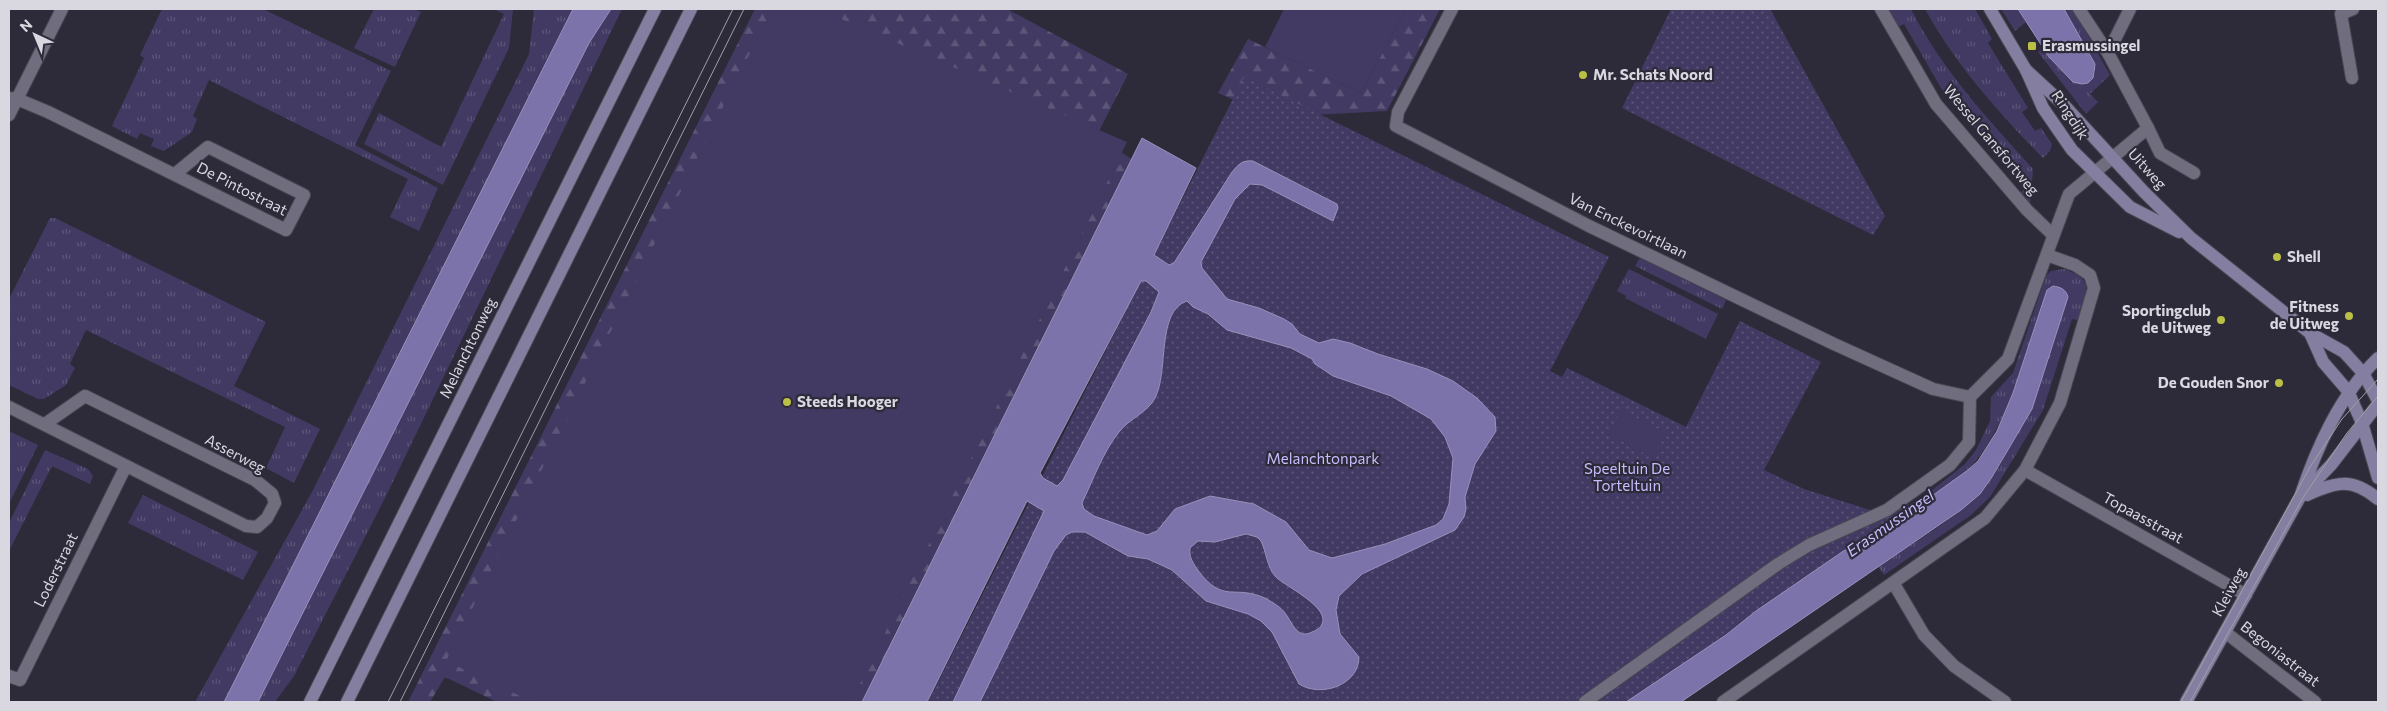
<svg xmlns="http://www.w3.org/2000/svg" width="2387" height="711" viewBox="0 0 2387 711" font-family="Commissioner,sans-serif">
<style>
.grass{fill:url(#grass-tufts)}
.forest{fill:url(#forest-firs)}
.park{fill:url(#park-dots)}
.pitch{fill:#423a63}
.water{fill:#7d73ab;stroke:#9991bb;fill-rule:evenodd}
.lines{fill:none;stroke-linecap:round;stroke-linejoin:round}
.street-casing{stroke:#494752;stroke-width:14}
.secondary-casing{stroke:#494752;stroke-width:14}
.street{stroke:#706e7e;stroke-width:12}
.secondary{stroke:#847fa0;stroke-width:12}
.tram{stroke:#a09ea9;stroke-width:1}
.poi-dot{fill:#bbc045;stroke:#2d2b39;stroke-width:2}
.labels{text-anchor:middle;stroke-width:4.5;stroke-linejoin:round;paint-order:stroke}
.poi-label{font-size:15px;font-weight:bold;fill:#d9d8e1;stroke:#2d2b39;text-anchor:start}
.street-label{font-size:15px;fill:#d9d8e1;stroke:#2d2b39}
.park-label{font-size:15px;fill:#c7bdfe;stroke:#2d2b39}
.water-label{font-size:16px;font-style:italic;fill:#c7bcfe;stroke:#2d2b39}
</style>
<defs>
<pattern id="grass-tufts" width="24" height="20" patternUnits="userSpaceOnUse" patternTransform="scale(1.25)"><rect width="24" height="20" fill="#423a63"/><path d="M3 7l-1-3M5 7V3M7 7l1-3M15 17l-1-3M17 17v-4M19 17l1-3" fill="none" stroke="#5d5679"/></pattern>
<pattern id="forest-firs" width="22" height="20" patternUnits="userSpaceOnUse" patternTransform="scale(1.25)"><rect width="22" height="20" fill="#423a63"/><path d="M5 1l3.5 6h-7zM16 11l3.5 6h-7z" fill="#5d5679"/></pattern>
<pattern id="park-dots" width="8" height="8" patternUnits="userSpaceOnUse" patternTransform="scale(1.25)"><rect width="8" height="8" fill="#423a63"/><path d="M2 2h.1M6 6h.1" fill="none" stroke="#5d5679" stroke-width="1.8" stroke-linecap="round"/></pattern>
</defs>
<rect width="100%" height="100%" fill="#2d2b39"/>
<g class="grass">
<path d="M162 9H263L391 71 355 145 438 188 419 231 390 217 408 179 209 80 193 116 197 119 192 132 164 151 151 146 154 139 140 133 137 139 112 126 144 58 140 55Z"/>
<path d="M374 9H413L421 12 395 67 354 48Z"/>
<path d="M494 9H513L509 48 443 185 364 144 379 113 441 147 504 14Z"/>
<path d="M534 9H573L224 702H195L312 492 529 54Z"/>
<path d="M605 9H622L387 494 294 676 275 702H258Z"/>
<path d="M1887 9H1911C1941 69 1989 120 2033 169L2030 204 2020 193 2025 188 1941 88 1904 24 1898 27Z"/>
<path d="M1925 9H1975L1992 39 1988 43 2028 108 2022 112 2035 131 2041 128 2052 144 2050 151 2043 158C1999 113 1955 64 1925 9Z"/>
<path d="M2001 9H2018L2026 22 2015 31Z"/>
<path d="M2064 9H2073L2110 75 2090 94 2098 102 2086 114 2038 52 2044 48 2073 82 2095 64Z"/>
<path d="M50 218H55L266 322 234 386 320 429 294 483 266 468 285 427 86 330 70 364 75 368 66 385 44 399H38L9 385V299Z"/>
<path d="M1640 258 1726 300 1722 309 1635 266Z"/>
<path d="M1629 269 1718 314 1706 339 1625 298 1626 296 1617 291Z"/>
<path d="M2064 269C2097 280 2086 293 2078 320L2072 319 2043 410 1990 497 1971 515 1884 575 1878 566C1923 536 1987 504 2007 450 2012 435 2011 410 2013 393 2001 421 1989 448 1968 470L1900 518 1596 702 1836 539 1922 498 1965 464 1976 450 1990 421 1991 397 2013 373 2046 276 2051 271Z"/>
<path d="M9 431 38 445 9 504Z"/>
<path d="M45 450 88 469 93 476 90 484 52 466 9 551V523Z"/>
<path d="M143 495 258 552 243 580 128 523Z"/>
</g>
<g class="forest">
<path d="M755 9H1007L1128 74 1087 155 553 702H497L445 677 430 702H408Z"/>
<path d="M1406 9H1440L1387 111 1312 115 1239 102 1218 93 1248 39 1361 93Z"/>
<path d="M1117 149 1131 159 862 702H835Z"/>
</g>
<g class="park">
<path d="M1671 9H1770L1885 216 1873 235 1622 108Z"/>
<path d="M1244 77 1609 257 1550 371 1562 377 1567 368 1686 427 1740 321 1821 362 1764 470 1804 489 1911 523 1650 702H928Z"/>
</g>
<g class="pitch">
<path d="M772 9H818L1127 142 851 702H533L446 661Z"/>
<path d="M1284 9H1406L1361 93 1265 47Z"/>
<path d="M1621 410 1666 433 1653 458 1608 434Z"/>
</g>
<g class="water">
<path d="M573 9H611L589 43 258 702H224Z"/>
<path d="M2018 9H2064L2095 64 2093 78 2088 83 2082 84 2073 82 2049 57Z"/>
<path d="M1142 138 1196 168 1154 255 1169 265 1174 263 1232 172C1239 164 1242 160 1253 161L1337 204 1338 208 1333 221 1262 185 1250 184 1235 199 1201 262 1202 268 1227 299 1259 308 1284 319 1292 324 1300 334 1319 343 1333 339 1350 343 1378 354 1427 369 1453 381 1477 398 1495 417 1496 431 1475 464 1465 497 1466 509 1464 517 1455 530 1362 574 1339 596 1336 610 1340 634 1359 657C1359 685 1321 698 1299 684L1272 632 1261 621 1248 614 1206 601 1172 570 1148 559 1128 556 1085 532H1072L1066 535 1054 551 980 702H953L1044 511 1027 501 927 702H862ZM1141 281H1146L1159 292 1151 312 1063 480 1057 486 1043 478 1040 473ZM1187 301 1193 307 1208 314 1227 330 1291 348 1312 359 1315 364 1333 376 1391 396 1431 419 1445 437 1453 458 1449 504 1443 519 1436 525 1385 544 1332 558 1309 550 1286 522 1254 504 1210 496 1175 509 1157 531 1147 535 1094 516 1084 509 1082 503C1093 480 1103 452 1119 432 1129 419 1148 412 1155 398 1169 372 1156 311 1187 301ZM1246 534 1257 537 1261 541C1266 551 1267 567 1275 576 1282 585 1334 608 1321 626 1320 628 1315 631 1312 632 1297 640 1292 622 1285 613 1281 607 1273 603 1267 599 1234 583 1224 606 1197 569 1192 561 1189 557 1190 548L1198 541 1215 542Z"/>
<path d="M2053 286C2060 287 2066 289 2068 297L2032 409 1992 477 1980 494 1961 510 1681 702H1626L1726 635 1756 611 1842 552 1922 503 1968 470 1978 461 1997 431 2013 393 2047 290Z"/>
</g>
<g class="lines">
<defs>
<g id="street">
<path d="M1452 9 1398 112 1396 126 1589 226 1834 344 1933 389 1970 397"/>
<path d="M1881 9 1936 104 2027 210 2053 235"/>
<path d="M2079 9 2108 53 2148 128"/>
<path d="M2108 53 2130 9"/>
<path d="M2352 78 2341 14 2353 9"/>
<path d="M9 98 17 99 48 112 286 230 304 195 208 147 175 174"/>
<path d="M9 115 62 9"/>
<path d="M9 407 246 526 257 527 267 518 275 503 272 494 255 480 85 396 45 424"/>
<path d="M2025 470 2246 595"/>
<path d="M1894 584 1924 635 1954 666 2005 702"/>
<path d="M2225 632 2315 702"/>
<path d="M9 676 20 680 126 466"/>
<path d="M1585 702 1778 564 1809 545 1887 510 1950 465 1969 442 1970 397 2008 359 2069 194 2148 128 2160 153 2194 173"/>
<path d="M1723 702 1985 518 2025 470 2060 403 2094 288 2090 275 2075 265 2047 255"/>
</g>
<g id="secondary">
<path d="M1990 9 2026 70 2043 108 2072 150 2130 207 2179 232"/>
<path d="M2026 70 2064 105 2144 192 2191 238 2310 333 2344 352 2363 373 2378 401"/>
<path d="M2310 333 2323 362 2348 391 2362 423 2378 478"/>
<path d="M2307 495C2336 482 2351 477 2378 499"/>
<path d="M2301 496 2331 465 2378 404"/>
<path d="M310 702 655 9"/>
<path d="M347 702 691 9"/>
<path d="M2186 702 2300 497C2317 447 2340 395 2378 358"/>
</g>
</defs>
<use href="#street" class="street-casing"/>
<use href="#secondary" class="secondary-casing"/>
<use href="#street" class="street"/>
<use href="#secondary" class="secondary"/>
<g class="tram">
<path d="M388 702 733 9"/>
<path d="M400 702 744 9"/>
<path d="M2181 702 2310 467 2342 419 2378 379"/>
<path d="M2190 702 2304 496 2347 433 2378 396"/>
</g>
</g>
<g class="poi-dot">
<rect x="2027" y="41" width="10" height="10" rx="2.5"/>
<circle cx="1583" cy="75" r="5"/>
<circle cx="2277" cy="257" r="5"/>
<circle cx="2349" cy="316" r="5"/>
<circle cx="2221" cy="320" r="5"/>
<circle cx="2279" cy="383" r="5"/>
<circle cx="787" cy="402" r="5"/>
</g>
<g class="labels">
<g class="poi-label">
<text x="2042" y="51">Erasmussingel</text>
<text x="1593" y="80">Mr. Schats Noord</text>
<text x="2287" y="262">Shell</text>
<text x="2339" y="312" text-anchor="end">Fitness<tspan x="2339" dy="17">de Uitweg</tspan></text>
<text x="2211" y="316" text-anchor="end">Sportingclub<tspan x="2211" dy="17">de Uitweg</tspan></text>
<text x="2269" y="388" text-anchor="end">De Gouden Snor</text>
<text x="797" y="407">Steeds Hooger</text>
</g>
<g class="street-label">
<text transform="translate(2070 115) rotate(57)" y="5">Ringdijk</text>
<text transform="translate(1991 140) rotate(50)" y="5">Wessel Gansfortweg</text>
<text transform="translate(2147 169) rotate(48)" y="5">Uitweg</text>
<text transform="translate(242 189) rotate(27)" y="5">De Pintostraat</text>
<text transform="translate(1628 226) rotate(26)" y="5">Van Enckevoirtlaan</text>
<text transform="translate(468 348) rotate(-64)" y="5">Melanchtonweg</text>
<text transform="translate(235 454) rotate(28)" y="5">Asserweg</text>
<text transform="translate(2143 518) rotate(29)" y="5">Topaasstraat</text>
<text transform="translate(56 570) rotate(-64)" y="5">Loderstraat</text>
<text transform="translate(2229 592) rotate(-61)" y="5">Kleiweg</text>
<text transform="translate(2280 654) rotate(38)" y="5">Begoniastraat</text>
</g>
<g class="park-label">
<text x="1323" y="464">Melanchtonpark</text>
<text x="1627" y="474">Speeltuin De<tspan x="1627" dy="17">Torteltuin</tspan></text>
</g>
<g class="water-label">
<text transform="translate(1890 523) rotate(-35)" y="6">Erasmussingel</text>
</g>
</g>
<rect width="2387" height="711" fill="none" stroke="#d9d8e1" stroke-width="20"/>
<g transform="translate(35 35) rotate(316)" stroke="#2d2b39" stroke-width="4" paint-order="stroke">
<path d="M0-4L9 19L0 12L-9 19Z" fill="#d9d8e1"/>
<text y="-8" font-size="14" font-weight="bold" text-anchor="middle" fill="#d9d8e1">N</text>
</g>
</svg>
